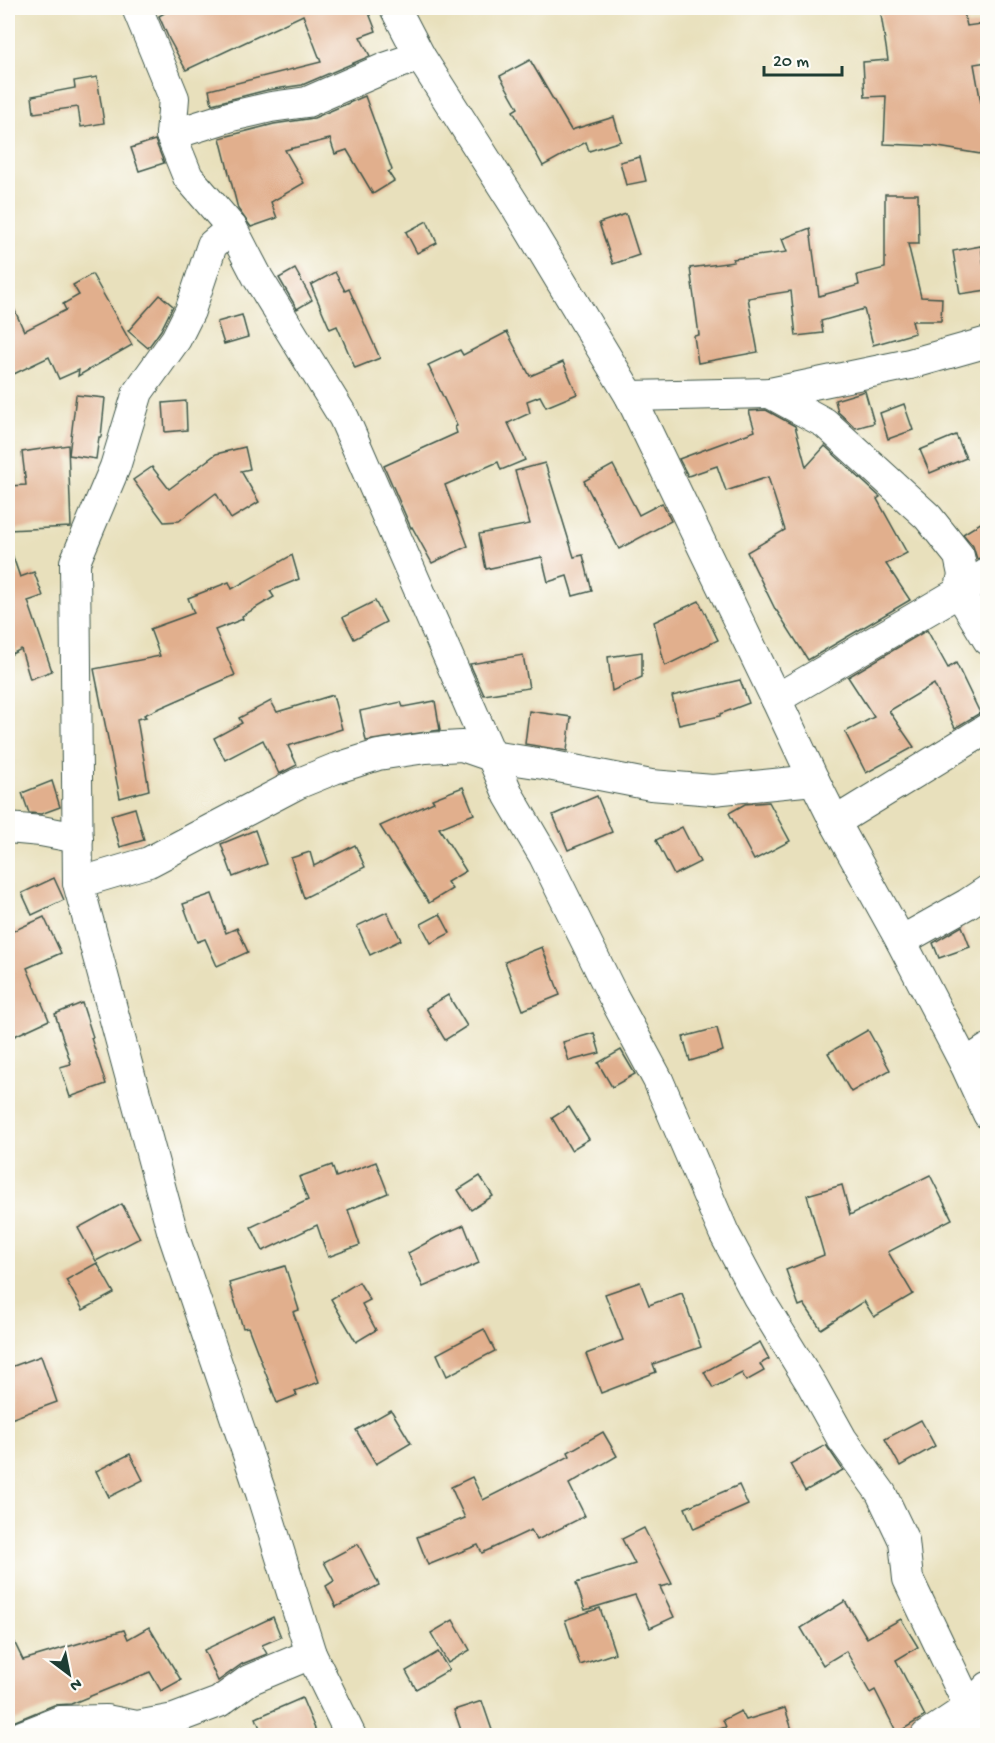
<svg xmlns="http://www.w3.org/2000/svg" width="995" height="1743" viewBox="0 0 995 1743" font-family="'Gochi Hand',sans-serif">
<style>
.building{fill:#e1af8d}
.lines{fill:none;stroke-linecap:round;stroke-linejoin:round}
.minor-casing{stroke:#3d5548;stroke-width:32}
.minor{stroke:#fff;stroke-width:30}
</style>
<rect width="100%" height="100%" fill="#fdfcf7"/>
<filter id="ink" filterUnits="userSpaceOnUse"><feTurbulence type="fractalNoise" baseFrequency=".0167" numOctaves="2"/><feDisplacementMap in="SourceGraphic" scale="12" xChannelSelector="R" yChannelSelector="G"/><feConvolveMatrix kernelMatrix="1 2 1 2 8 2 1 2 1" color-interpolation-filters="sRGB"/></filter>
<filter id="wash" filterUnits="userSpaceOnUse"><feTurbulence type="fractalNoise" baseFrequency=".008" numOctaves="4" result="noise"/><feDisplacementMap in="SourceGraphic" scale="24" xChannelSelector="R" yChannelSelector="G"/><feGaussianBlur stdDeviation="1.35" result="paint"/><feColorMatrix in="noise" values="0 0 0 0 0 0 0 0 0 0 0 0 0 0 0 0 0 1.4 0 .05"/><feComposite in="paint" operator="in"/></filter>
<g filter="url(#wash)">
<rect width="100%" height="100%" fill="#e8e0bc"/>
<g id="blocks">
<g class="building">
<path d="M173 8H367L376 31 360 37 370 56 302 85 267 90 212 104 209 90 321 62 303 15 186 70 169 39 159 16Z"/>
<path d="M880 8H963L967 26 987 23V62L974 64 984 120 987 121V155L932 146 884 144 886 96 865 97 863 62 888 60Z"/>
<path d="M530 60 571 130 614 117 621 141 589 151 586 142 543 166 513 111 518 108 500 76Z"/>
<path d="M97 77 104 123 81 127 78 107 34 113 32 96 75 88 74 81Z"/>
<path d="M365 96 392 170 388 172 394 181 373 194 347 150 335 154 330 139 285 150 304 183 271 202 277 218 251 227 238 209 220 138 274 124 314 118Z"/>
<path d="M155 140 164 163 139 171 131 148Z"/>
<path d="M640 157 646 181 626 185 620 162Z"/>
<path d="M885 194H918L919 244H908L921 297 942 298 941 321H912L915 333 873 345 864 309 821 321 823 333 796 336 791 291 748 298 758 352 698 363 694 336 699 335 690 268 734 262 733 259 787 252 782 239 810 228 819 296 859 285 857 275 885 268Z"/>
<path d="M626 214 639 255 613 264 599 223Z"/>
<path d="M427 221 437 243 417 253 406 232Z"/>
<path d="M981 246 987 290 960 294 953 251Z"/>
<path d="M295 269 312 300 297 309 279 278Z"/>
<path d="M335 272 345 291 349 289 380 358 355 368 337 326 330 329 311 285Z"/>
<path d="M92 274 132 345 78 376 79 370 59 379 49 357 14 374 8 360V295L24 331 66 310 63 304 79 295 73 285Z"/>
<path d="M160 295 173 306 161 330 148 348 128 331Z"/>
<path d="M242 315 248 337 224 344 217 322Z"/>
<path d="M507 332 530 376 563 362 577 394 546 407 540 396 527 401 530 413 508 423 525 460 501 470 498 462 445 485 468 546 432 563 412 527 411 528 384 466 457 433 455 427 457 426 428 365 460 350 463 355Z"/>
<path d="M865 391 874 423 856 428 838 412 835 400Z"/>
<path d="M76 395 105 398 101 437H99L96 459 69 455Z"/>
<path d="M186 401 187 430 165 432 163 403Z"/>
<path d="M904 404 913 430 888 439 880 413Z"/>
<path d="M766 410 795 426 806 467 825 446 880 497 877 499 907 553 886 564 910 600 808 660 777 611H776L747 552 785 530 768 477 726 491 717 466 688 476 679 459 755 431 749 411Z"/>
<path d="M956 435 966 458 930 473 920 450Z"/>
<path d="M68 445 71 527 8 530V486L26 485 22 452Z"/>
<path d="M245 447 250 469 241 471 259 502 231 519 216 493 179 521 164 522 133 480 152 467 169 489 216 454Z"/>
<path d="M545 463 574 557 583 555 592 591 573 596 567 576 548 582 542 557 486 569 479 534 530 524 515 471Z"/>
<path d="M613 465 639 515 662 503 671 521 619 549 584 481Z"/>
<path d="M987 519V556L977 559 973 546 963 534Z"/>
<path d="M8 551H11L20 577 34 572 43 596 28 601 52 671 30 679 21 649 8 656Z"/>
<path d="M292 555 299 579 270 591 274 597 242 616 243 619 215 630 235 675 144 715 146 717 137 719 149 790 120 798 94 669 160 656 150 629 194 613 188 598 229 582 232 589Z"/>
<path d="M375 601 386 622 354 639 343 617Z"/>
<path d="M699 601 718 640 665 666 654 622Z"/>
<path d="M927 630 948 668 956 663 980 713 955 728 934 684 889 711 914 747 866 773 845 732 874 717 848 677Z"/>
<path d="M642 652V677L612 691 608 657Z"/>
<path d="M523 655 529 688 484 695 470 664Z"/>
<path d="M740 680 749 703 720 714V716L679 725 672 696Z"/>
<path d="M333 695 342 729 288 746 297 765 279 774 263 740 225 760 214 738 242 723 239 718 271 701 277 712Z"/>
<path d="M435 701 440 730 366 741 360 711 401 702 403 707Z"/>
<path d="M529 711 571 717 567 751 525 744Z"/>
<path d="M52 781 60 807 41 814 29 813 22 793Z"/>
<path d="M463 787 474 814 439 828 466 871 447 882 452 889 429 903 380 826 434 802 432 799Z"/>
<path d="M597 796 612 832 568 850 553 815Z"/>
<path d="M769 802 790 841 754 860 729 813 745 804Z"/>
<path d="M135 808 144 840 120 847 111 815Z"/>
<path d="M682 827 700 862 674 875 656 840Z"/>
<path d="M255 830 267 864 233 877 221 844Z"/>
<path d="M355 845 365 867 304 898 291 858 310 852 314 866Z"/>
<path d="M54 878 64 900 32 915 22 893Z"/>
<path d="M212 894 226 933 237 928 248 952 217 966 205 939 197 942 183 904Z"/>
<path d="M387 912 401 940 370 955 357 926Z"/>
<path d="M440 914 450 933 431 943 421 924Z"/>
<path d="M44 917 61 953 27 968 49 1020 8 1039V924L11 932Z"/>
<path d="M962 926 970 947 939 958 933 943Z"/>
<path d="M542 947 560 995 523 1010 505 962Z"/>
<path d="M448 995 467 1026 445 1040 426 1008Z"/>
<path d="M82 1003 93 1037 91 1038 106 1084 70 1097 60 1067 71 1064 55 1014Z"/>
<path d="M717 1028 723 1051 690 1061 683 1037Z"/>
<path d="M868 1030 890 1070 851 1092 828 1053Z"/>
<path d="M594 1033 600 1053 569 1061 563 1042Z"/>
<path d="M621 1050 635 1074 612 1087 598 1063Z"/>
<path d="M569 1107 589 1139 571 1150 552 1118Z"/>
<path d="M376 1162 388 1193 348 1210 360 1245 328 1257 317 1225 263 1251 251 1227 308 1200 299 1177 332 1165 336 1177Z"/>
<path d="M930 1175 952 1219 888 1252 913 1294 874 1317 864 1301 821 1329 804 1304 799 1306 786 1270 824 1255 807 1195 842 1185 850 1215Z"/>
<path d="M480 1176 493 1196 471 1210 458 1190Z"/>
<path d="M122 1204 140 1238 96 1261 78 1228Z"/>
<path d="M464 1225 479 1263 423 1287 408 1253 437 1237Z"/>
<path d="M97 1263 114 1293 83 1310 66 1280Z"/>
<path d="M285 1266 299 1310 293 1312 319 1382 295 1391 297 1395 277 1403 248 1327 243 1328 229 1283Z"/>
<path d="M359 1282 370 1300 362 1304 376 1330 356 1342 331 1299Z"/>
<path d="M640 1282 649 1305 682 1293 701 1347 653 1364 656 1372 601 1393 586 1354 623 1340 605 1294Z"/>
<path d="M484 1329 495 1351 447 1376 437 1354Z"/>
<path d="M760 1342 769 1359 760 1364 764 1371 746 1381 742 1373 713 1388 704 1372Z"/>
<path d="M41 1356 57 1402 8 1420V1368Z"/>
<path d="M391 1410 411 1443 376 1464 356 1430Z"/>
<path d="M921 1420 935 1446 900 1466 885 1439Z"/>
<path d="M603 1432 617 1456 569 1484 585 1516 537 1540 531 1530 482 1553 478 1545 428 1565 417 1537 465 1518 451 1487 472 1477 483 1500 570 1456 568 1452Z"/>
<path d="M826 1445 843 1470 805 1491 790 1464Z"/>
<path d="M130 1454 143 1480 109 1497 96 1471Z"/>
<path d="M739 1485 748 1505 694 1529 685 1508Z"/>
<path d="M644 1528 672 1584 660 1587 674 1617 650 1628 635 1595 585 1610 576 1583 635 1564 622 1539Z"/>
<path d="M358 1544 379 1585 336 1607 326 1586 334 1581 324 1562Z"/>
<path d="M845 1601 867 1638 901 1619 918 1647 896 1660 925 1716 897 1733 875 1690 870 1693 846 1651 823 1665 801 1628Z"/>
<path d="M600 1608 615 1653 580 1665 565 1620Z"/>
<path d="M273 1617 281 1637 262 1645 267 1654 242 1664 218 1681 204 1650Z"/>
<path d="M453 1620 470 1650 448 1663 431 1633Z"/>
<path d="M149 1627 181 1680 161 1691 150 1672 71 1704 54 1705 13 1722 8 1708V1629L23 1660 124 1630 128 1639Z"/>
<path d="M438 1652 449 1670 416 1689 406 1671Z"/>
<path d="M302 1698 318 1736H263L256 1718Z"/>
<path d="M482 1701 494 1736H463L454 1710Z"/>
<path d="M785 1708 794 1736H714L713 1731 726 1727 723 1720 741 1711 746 1720Z"/>
</g>
</g>
</g>
<g filter="url(#ink)">
<use href="#blocks" fill-opacity="0" stroke="#3d5548" stroke-width="1.5"/>
<g class="lines">
<defs>
<g id="minor">
<path d="M137 8 174 98 171 135 188 177 232 228 258 278 344 418 509 796 544 856 613 996 658 1080 724 1233 758 1297 812 1385 842 1439 881 1493 904 1541 908 1579 983 1736"/>
<path d="M395 8 420 56 518 210 630 396 776 699 814 780 835 822 901 941 965 1064 988 1114"/>
<path d="M171 135 232 116 271 107 307 102 385 68 420 56"/>
<path d="M232 228 212 245 190 311 176 339 138 392 115 467 75 562 78 883 173 1234 261 1493 311 1654 351 1736"/>
<path d="M770 393 825 423 928 517 959 556 963 575 959 592 988 640"/>
<path d="M630 396 770 393 910 364 988 342"/>
<path d="M776 699 959 592 988 573"/>
<path d="M835 822 988 728"/>
<path d="M8 828 41 831 78 838"/>
<path d="M78 883 149 862 297 784 334 769 378 755 426 748 462 746 491 756 543 764 651 785 713 790 814 780"/>
<path d="M901 941 967 904 988 890"/>
<path d="M965 1064 988 1049"/>
<path d="M22 1736 60 1721 106 1720 137 1726 174 1719 219 1702 249 1680 311 1654"/>
<path d="M926 1736 968 1708 988 1687"/>
</g>
</defs>
<use href="#minor" class="minor-casing"/>
<use href="#minor" class="minor"/>
</g>
</g>
<rect width="995" height="1743" fill="none" stroke="#fdfcf7" stroke-width="30"/>
<g transform="translate(69 1674) rotate(148)" stroke="#fdfcf7" stroke-width="4.5" paint-order="stroke">
<path d="M0-4.5L10 22L0 15L-10 22Z" fill="#1f3d34"/>
<text y="-9" font-size="16" font-weight="bold" text-anchor="middle" fill="#1f3d34">N</text>
</g>
<path d="M764 66v9h78v-9" fill="none" stroke="#1f3d34" stroke-width="3"/>
<text x="773" y="66" font-size="18" fill="#1f3d34" stroke="#fdfcf7" stroke-width="4.5" paint-order="stroke">20 m</text>
</svg>
